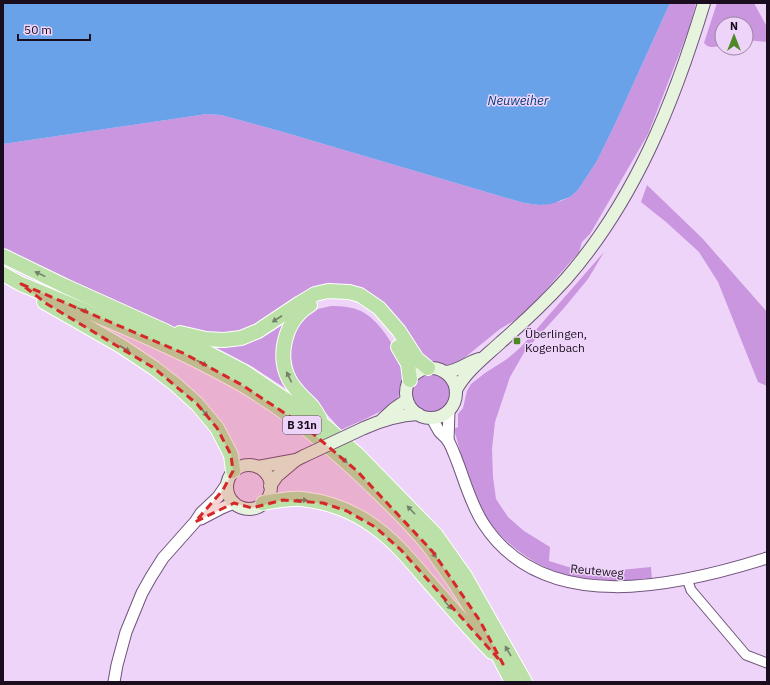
<svg xmlns="http://www.w3.org/2000/svg" width="770" height="685" viewBox="0 0 770 685" font-family="'IBM Plex Sans',sans-serif">
<style>
.green{fill:#c996df}
.water{fill:#6aa2e9}
.lines{fill:none;stroke-linecap:round;stroke-linejoin:round}
.minor-casing{stroke:#6f537b;stroke-width:11}
.tertiary-casing{stroke:#6f537b;stroke-width:13}
.secondary-casing{stroke:#6f537b;stroke-width:14}
.trunk-casing{stroke:#fff;stroke-width:16}
.minor{stroke:#fff;stroke-width:9}
.tertiary{stroke:#fff;stroke-width:11}
.secondary{stroke:#e6f4de;stroke-width:12}
.trunk{stroke:#bbe0a8;stroke-width:14}
.secondary-bridge-casing{stroke:#6f537b;stroke-width:14;stroke-linecap:butt}
.secondary-bridge{stroke:#e6f4de;stroke-width:12}
.oneway{fill:#73826a}
.marked{fill:#d62828;fill-opacity:0.2;stroke:#d62828;stroke-width:3;stroke-dasharray:8 5;stroke-linejoin:round}
.poi-dot{fill:#4e8926;stroke:#eed4f9;stroke-width:1.5}
.labels{text-anchor:middle;stroke-width:3;stroke-linejoin:round;paint-order:stroke}
.shield{fill:#eed4f9;stroke:#5a4960;stroke-width:1}
.shield-label{font-size:11px;font-weight:bold;fill:#1a0e1e}
.poi-label{font-size:12px;fill:#1a0e1e;stroke:#eed4f9;text-anchor:start}
.street-label{font-size:12px;fill:#1a0e1e;stroke:#eed4f9}
.water-label{font-size:13px;font-style:italic;fill:#023e7d;stroke:#eed4f9}
</style>
<rect width="100%" height="100%" fill="#eed4f9"/>
<g class="green">
<path d="M670 3H696L689 29 648 134 590 234 582 242 579 252 530 308 515 320 500 329 458 363 449 375C479 415 406 436 406 392 406 382 413 375 421 370L388 316 337 291 241 338 185 333 3 256V144L207 114 221 115 283 132 524 203 539 205 561 201 570 197 578 190 597 161 616 122Z"/>
<path d="M717 3H754L767 27V42L746 40V24H722V45C715 47 709 49 704 43Z"/>
<path d="M647 185 702 238 767 312V386L758 382 718 282 699 252 666 222 641 202Z"/>
<path d="M604 252 588 279 564 308 525 351 510 377 495 422 492 449 493 477 496 499 508 517 524 531 550 547 549 561 575 569 600 572 651 567 652 580C629 582 599 583 576 578 541 570 509 549 488 520 471 497 462 457 454 429L458 427V414L463 408 467 391 471 384 485 373 507 359 521 347Z"/>
<path d="M331 306C342 306 352 307 361 311 381 321 401 354 404 375 405 382 400 393 397 399 391 409 353 424 341 430L295 378 290 355 292 342 297 328 305 318 318 309Z"/>
<path d="M289 321 288 390 253 367 217 348C224 347 230 347 237 346 256 343 273 331 289 321Z"/>
</g>
<path class="water" d="M3 3H670L616 122 597 161 578 190 570 197 551 204 539 205 524 203 283 132 221 115 207 114 3 144Z"/>
<g class="lines">
<defs>
<path id="minor" d="M687 579 691 590 746 655 767 663"/>
<g id="tertiary">
<path d="M432 418C434 422 436 426 439 431 442 435 447 438 449 442 462 468 467 498 483 523 544 618 678 586 767 558"/>
<path d="M448 441 449 410"/>
<path d="M201 519 222 508 234 503"/>
<path d="M114 682 117 665 126 632 142 593 151 577 163 558 195 522 201 513 218 497 227 484"/>
</g>
<g id="secondary">
<circle cx="431" cy="393" r="25"/>
<path d="M445 372C457 372 468 362 479 359"/>
<path d="M456 390C466 371 485 357 501 342 524 322 546 301 566 279 635 200 674 102 704 3"/>
<path d="M383 419 394 409 407 400"/>
<path d="M364 428C382 420 398 415 418 414"/>
<circle cx="249" cy="487" r="22"/>
<path d="M258 467 296 460 304 456"/>
<path d="M270 486 277 476 296 460"/>
</g>
<g id="trunk">
<path d="M3 256 65 286 165 331 243 371 325 426 358 455 436 535 465 576 525 682"/>
<path d="M3 274 21 284C95 315 171 344 241 384 294 415 341 455 384 498 401 515 420 533 434 553 464 594 490 637 512 682"/>
<path d="M44 302 121 346 154 368 176 385 197 404 217 428 231 455 233 471"/>
<path d="M310 305C285 320 276 356 290 381 296 391 304 398 312 406 315 410 318 415 320 419"/>
<path d="M180 333 206 339 224 340 241 338 258 331 300 303 315 294 328 291 349 292 360 295 379 308 399 331 417 359 428 368"/>
<path d="M398 347 408 364 410 380"/>
<path d="M263 503C276 501 289 498 302 499 328 502 355 512 376 528 395 542 411 561 427 580 448 604 469 629 492 652"/>
</g>
</defs>
<use href="#minor" class="minor-casing"/>
<use href="#tertiary" class="tertiary-casing"/>
<use href="#secondary" class="secondary-casing"/>
<use href="#trunk" class="trunk-casing"/>
<use href="#minor" class="minor"/>
<use href="#tertiary" class="tertiary"/>
<use href="#secondary" class="secondary"/>
<use href="#trunk" class="trunk"/>
<defs>
<path id="secondary-bridge" d="M304 456 364 428"/>
</defs>
<use href="#secondary-bridge" class="secondary-bridge-casing"/>
<use href="#secondary-bridge" class="secondary-bridge"/>
</g>
<defs><path id="oneway-solid" d="M-6-.8H1V-3.2L6.5 0L1 3.2V.8H-6Z"/></defs>
<g class="oneway">
<use href="#oneway-solid" transform="translate(40 274) rotate(-154)"/>
<use href="#oneway-solid" transform="translate(83 310) rotate(23)"/>
<use href="#oneway-solid" transform="translate(277 319) rotate(147)"/>
<use href="#oneway-solid" transform="translate(125 349) rotate(33)"/>
<use href="#oneway-solid" transform="translate(202 363) rotate(28)"/>
<use href="#oneway-solid" transform="translate(289 377) rotate(-115)"/>
<use href="#oneway-solid" transform="translate(204 412) rotate(51)"/>
<use href="#oneway-solid" transform="translate(343 459) rotate(41)"/>
<use href="#oneway-solid" transform="translate(302 500) rotate(5)"/>
<use href="#oneway-solid" transform="translate(411 510) rotate(-134)"/>
<use href="#oneway-solid" transform="translate(433 553) rotate(53)"/>
<use href="#oneway-solid" transform="translate(448 605) rotate(49)"/>
<use href="#oneway-solid" transform="translate(508 651) rotate(-120)"/>
</g>
<path class="marked" d="M21 284 185 354 242 385 304 426 357 471 433 552 480 621 503 664 401 550 375 527 347 511 323 503 283 500 252 508 234 503 195 522 223 490 233 471 231 455 217 428 197 404 154 368 47 304Z"/>
<rect class="poi-dot" x="513" y="337" width="8" height="8" rx="2"/>
<g class="labels">
<rect class="shield" x="283" y="416" width="38" height="18" rx="3"/>
<g class="shield-label">
<text x="302" y="429">B 31n</text>
</g>
<g class="poi-label">
<text x="525" y="338">Überlingen,<tspan x="525" dy="14">Kogenbach</tspan></text>
</g>
<g class="street-label">
<text transform="translate(597 571) rotate(5)" y="4">Reuteweg</text>
</g>
<g class="water-label">
<text x="518" y="105">Neuweiher</text>
</g>
</g>
<rect width="770" height="685" fill="none" stroke="#1a0e1e" stroke-width="8"/>
<g transform="translate(734 36)"><circle r="19" fill="#eed4f9" stroke="#9985a1"/>
<path d="M0-3L7 15L0 10L-7 15Z" fill="#4e8926"/>
<text y="-6" font-size="11" font-weight="bold" text-anchor="middle" fill="#1a0e1e">N</text>
</g>
<path d="M18 34v6h72v-6" fill="none" stroke="#1a0e1e" stroke-width="2"/>
<text x="24" y="34" font-size="12" fill="#1a0e1e" stroke="#eed4f9" stroke-width="3" paint-order="stroke">50 m</text>
</svg>
